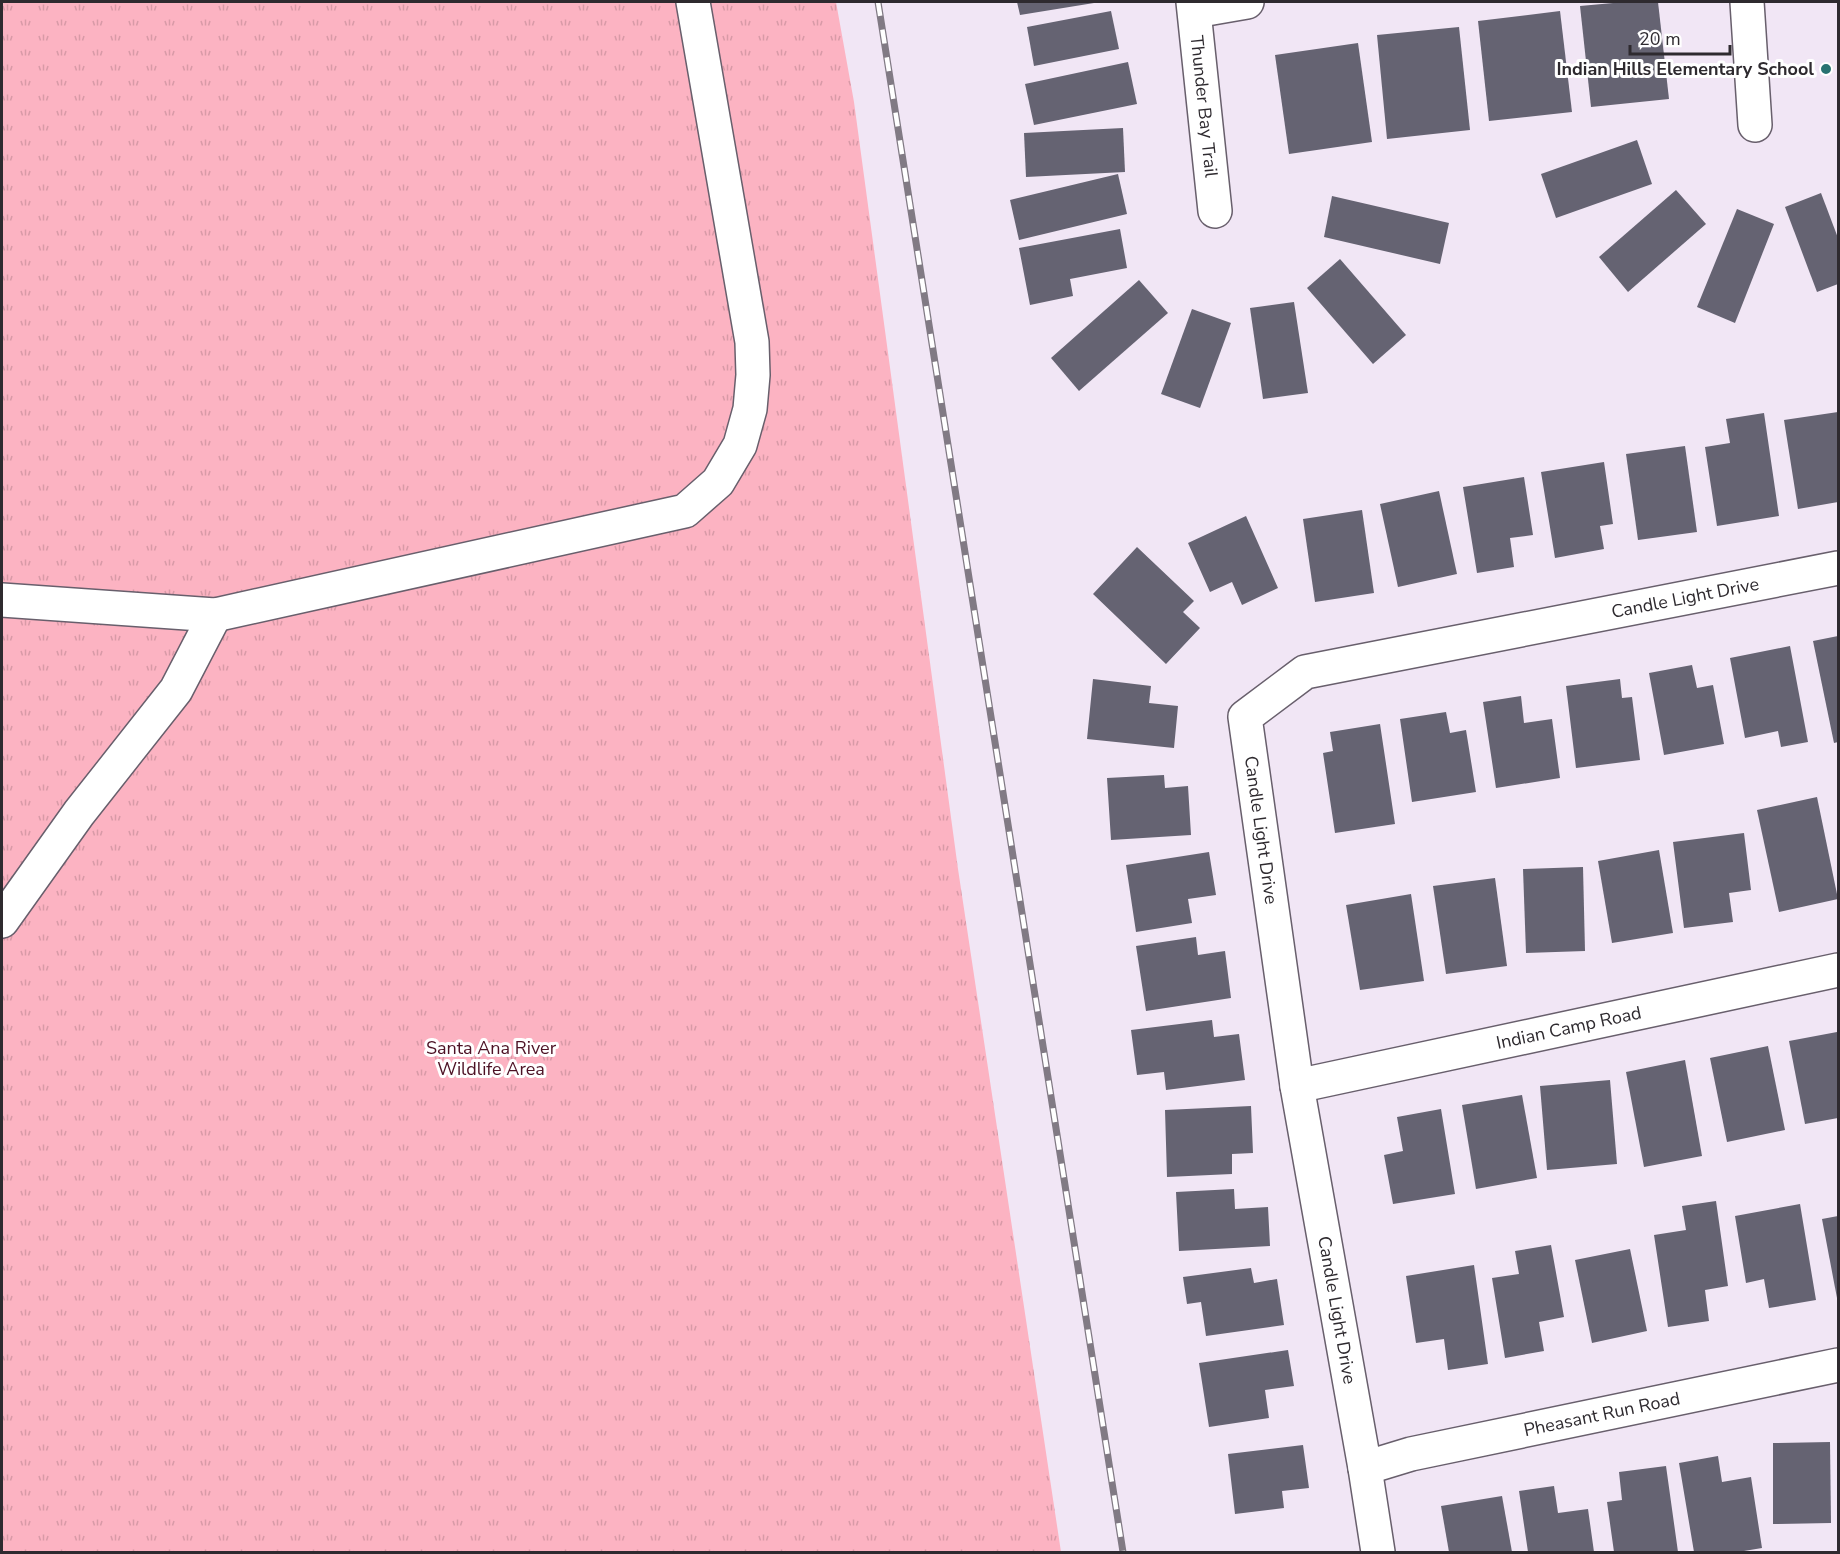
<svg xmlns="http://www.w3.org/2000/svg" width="1840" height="1554" viewBox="0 0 1840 1554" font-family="'Nunito Sans',sans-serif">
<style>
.grass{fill:url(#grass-tufts)}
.building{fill:#656372}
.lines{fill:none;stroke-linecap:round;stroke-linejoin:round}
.minor-casing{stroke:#685f6c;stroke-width:36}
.minor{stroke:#fff;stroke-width:33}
.rail-casing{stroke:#817a84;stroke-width:7}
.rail{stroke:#fff;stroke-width:4.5;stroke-dasharray:14;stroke-linecap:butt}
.poi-dot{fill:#287271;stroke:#fff;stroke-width:2}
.labels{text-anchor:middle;stroke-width:6;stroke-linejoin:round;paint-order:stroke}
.poi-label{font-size:18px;font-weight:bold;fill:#2e2a2f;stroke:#fff;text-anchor:end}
.street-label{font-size:18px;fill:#2e2a2f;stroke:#fff}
.park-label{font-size:18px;fill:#4c1124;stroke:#fff}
</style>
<defs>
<pattern id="grass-tufts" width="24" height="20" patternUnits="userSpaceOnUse" patternTransform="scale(1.5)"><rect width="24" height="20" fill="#fcb3c2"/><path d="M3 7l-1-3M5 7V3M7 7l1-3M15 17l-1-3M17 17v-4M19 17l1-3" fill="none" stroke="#d89aa7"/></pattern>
</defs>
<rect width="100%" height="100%" fill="#f1e6f5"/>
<path class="grass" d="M2 2H836L854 102 958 869 1061 1552H2Z"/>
<g class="building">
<path d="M1017 2H1094V3L1020 15Z"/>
<path d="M1624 2H1658L1669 99 1591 107 1580 6Z"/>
<path d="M1111 11 1119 49 1034 66 1027 27Z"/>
<path d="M1560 11 1572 112 1489 121 1478 21Z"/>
<path d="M1459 27 1470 130 1387 139 1377 35Z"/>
<path d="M1358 43 1372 142 1289 154 1275 55Z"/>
<path d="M1128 62 1137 104 1034 125 1025 84Z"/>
<path d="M1123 128 1125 172 1026 177 1024 133Z"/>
<path d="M1637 140 1652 184 1556 218 1541 174Z"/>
<path d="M1118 174 1127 214 1019 240 1010 200Z"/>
<path d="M1676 190 1706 224 1628 292 1599 257Z"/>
<path d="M1821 193 1838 238V284L1817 292 1785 207Z"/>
<path d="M1332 196 1449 223 1440 264 1324 237Z"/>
<path d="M1737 209 1774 224 1735 323 1697 307Z"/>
<path d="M1120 229 1127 268 1070 279 1073 296 1030 305 1019 248Z"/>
<path d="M1340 259 1406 335 1373 364 1307 288Z"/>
<path d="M1139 280 1168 313 1079 391 1051 358Z"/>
<path d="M1294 302 1308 393 1263 399 1250 308Z"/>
<path d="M1192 309 1231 323 1200 408 1161 394Z"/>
<path d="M1838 412V502L1798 509 1784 420Z"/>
<path d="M1764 413 1779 516 1717 526 1705 447 1730 443 1726 419Z"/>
<path d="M1685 446 1697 532 1638 540 1626 454Z"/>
<path d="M1604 462 1613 524 1600 526 1604 549 1555 558 1541 472Z"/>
<path d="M1524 477 1533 535 1510 538 1514 567 1477 573 1463 487Z"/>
<path d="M1439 491 1457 574 1398 587 1380 504Z"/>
<path d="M1362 510 1374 593 1315 602 1303 519Z"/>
<path d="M1246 516 1278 588 1242 605 1232 582 1210 592 1188 543Z"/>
<path d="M1137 547 1194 601 1183 612 1200 628 1166 664 1093 594Z"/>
<path d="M1838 636V742L1834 743 1813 641Z"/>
<path d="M1790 646 1808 742 1781 747 1778 731 1745 738 1730 658Z"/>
<path d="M1692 665 1697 688 1713 685 1724 744 1664 755 1649 673Z"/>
<path d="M1093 679 1151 686 1149 703 1178 706 1174 748 1087 739Z"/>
<path d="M1620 679 1622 698 1632 697 1640 760 1576 768 1566 686Z"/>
<path d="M1521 696 1524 723 1552 719 1560 778 1496 788 1483 702Z"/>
<path d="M1446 712 1450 733 1466 730 1476 792 1412 802 1400 719Z"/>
<path d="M1380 724 1395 824 1335 833 1323 753 1333 751 1330 732Z"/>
<path d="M1164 775 1165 788 1188 786 1191 835 1111 840 1107 778Z"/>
<path d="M1817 797 1838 899 1779 912 1757 810Z"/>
<path d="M1744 833 1751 890 1729 893 1733 922 1684 928 1673 842Z"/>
<path d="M1659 850 1673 933 1612 943 1598 861Z"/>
<path d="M1209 852 1216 895 1188 899 1192 923 1136 932 1126 865Z"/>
<path d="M1583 867 1585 951 1526 953 1523 869Z"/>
<path d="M1495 878 1507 966 1446 974 1433 886Z"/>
<path d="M1411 894 1424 981 1360 990 1346 905Z"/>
<path d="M1196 937 1198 955 1225 951 1231 998 1146 1011 1136 946Z"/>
<path d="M1212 1020 1214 1037 1239 1034 1245 1080 1166 1090 1164 1072 1137 1075 1131 1030Z"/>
<path d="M1837 1032 1838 1118 1805 1124 1789 1041Z"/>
<path d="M1768 1046 1785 1130 1727 1142 1710 1058Z"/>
<path d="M1685 1060 1702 1156 1644 1167 1626 1072Z"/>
<path d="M1610 1080 1617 1164 1547 1170 1540 1086Z"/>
<path d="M1522 1095 1537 1178 1476 1189 1462 1105Z"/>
<path d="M1251 1106 1253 1153 1232 1154V1174L1167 1177 1165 1110Z"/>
<path d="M1441 1109 1455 1194 1393 1204 1384 1155 1403 1151 1397 1117Z"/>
<path d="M1234 1189 1235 1209 1268 1207 1270 1246 1179 1251 1176 1192Z"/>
<path d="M1716 1201 1728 1286 1705 1290 1709 1321 1668 1327 1654 1235 1686 1230 1682 1206Z"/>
<path d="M1800 1204 1816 1300 1769 1308 1764 1279 1746 1283 1735 1216Z"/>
<path d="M1838 1216V1298H1837L1822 1219Z"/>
<path d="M1551 1245 1564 1317 1539 1322 1544 1351 1505 1358 1492 1278 1519 1274 1515 1251Z"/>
<path d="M1630 1249 1647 1331 1592 1343 1575 1260Z"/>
<path d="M1474 1265 1488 1364 1448 1370 1444 1339 1416 1343 1406 1276Z"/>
<path d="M1251 1268 1254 1283 1277 1279 1284 1325 1206 1336 1201 1302 1187 1304 1183 1277Z"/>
<path d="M1288 1350 1294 1386 1265 1390 1269 1418 1209 1427 1199 1363Z"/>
<path d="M1830 1442 1831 1523 1773 1524V1443Z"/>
<path d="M1303 1445 1309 1488 1282 1491 1284 1508 1235 1514 1228 1454Z"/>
<path d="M1718 1456 1722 1482 1751 1477 1762 1548 1738 1552H1694L1679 1463Z"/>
<path d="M1666 1466 1678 1552H1614L1607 1502 1622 1500 1619 1472Z"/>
<path d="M1554 1486 1558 1513 1588 1509 1594 1552H1528L1519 1491Z"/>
<path d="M1502 1496 1512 1552H1449L1441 1506Z"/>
</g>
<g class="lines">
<defs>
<g id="minor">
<path id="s1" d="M1193 2 1215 211"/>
<path d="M1747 2 1755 125"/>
<path d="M1195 11 1247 2"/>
<path d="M2 600 215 615 685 511 718 482 740 445 750 409 753 375 752 342 693 2"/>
<path d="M2 921 79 813 176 690 215 615"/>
<path id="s2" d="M1297 1086 1838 970"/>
<path id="s3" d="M1365 1468 1411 1454 1838 1365"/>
<path id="s4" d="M1378 1552 1365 1468 1297 1086 1245 717 1305 672 1838 568"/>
</g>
</defs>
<use href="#minor" class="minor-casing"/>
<use href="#minor" class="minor"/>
<defs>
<path id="rail" d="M878 2 1123 1552"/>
</defs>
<use href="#rail" class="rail-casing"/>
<use href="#rail" class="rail"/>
</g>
<circle class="poi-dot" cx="1826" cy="69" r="6"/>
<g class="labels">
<g class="poi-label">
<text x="1814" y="75">Indian Hills Elementary School</text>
</g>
<g class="street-label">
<text dy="6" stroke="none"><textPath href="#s1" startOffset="105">Thunder Bay Trail</textPath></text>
<text dy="6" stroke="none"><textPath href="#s4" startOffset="1308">Candle Light Drive</textPath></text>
<text transform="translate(1261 830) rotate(82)" y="6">Candle Light Drive</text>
<text dy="6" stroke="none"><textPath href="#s2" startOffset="278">Indian Camp Road</textPath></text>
<text transform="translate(1337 1310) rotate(80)" y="6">Candle Light Drive</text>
<text dy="6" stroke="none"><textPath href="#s3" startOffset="243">Pheasant Run Road</textPath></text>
</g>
<g class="park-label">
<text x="491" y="1054">Santa Ana River<tspan x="491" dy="21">Wildlife Area</tspan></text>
</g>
</g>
<rect width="1840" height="1554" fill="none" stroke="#2e2a2f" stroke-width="6"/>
<path d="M1630 45v9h100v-9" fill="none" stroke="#2e2a2f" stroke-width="3"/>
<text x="1639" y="45" font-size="18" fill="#2e2a2f" stroke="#ffffff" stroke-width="4.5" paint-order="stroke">20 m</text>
</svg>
